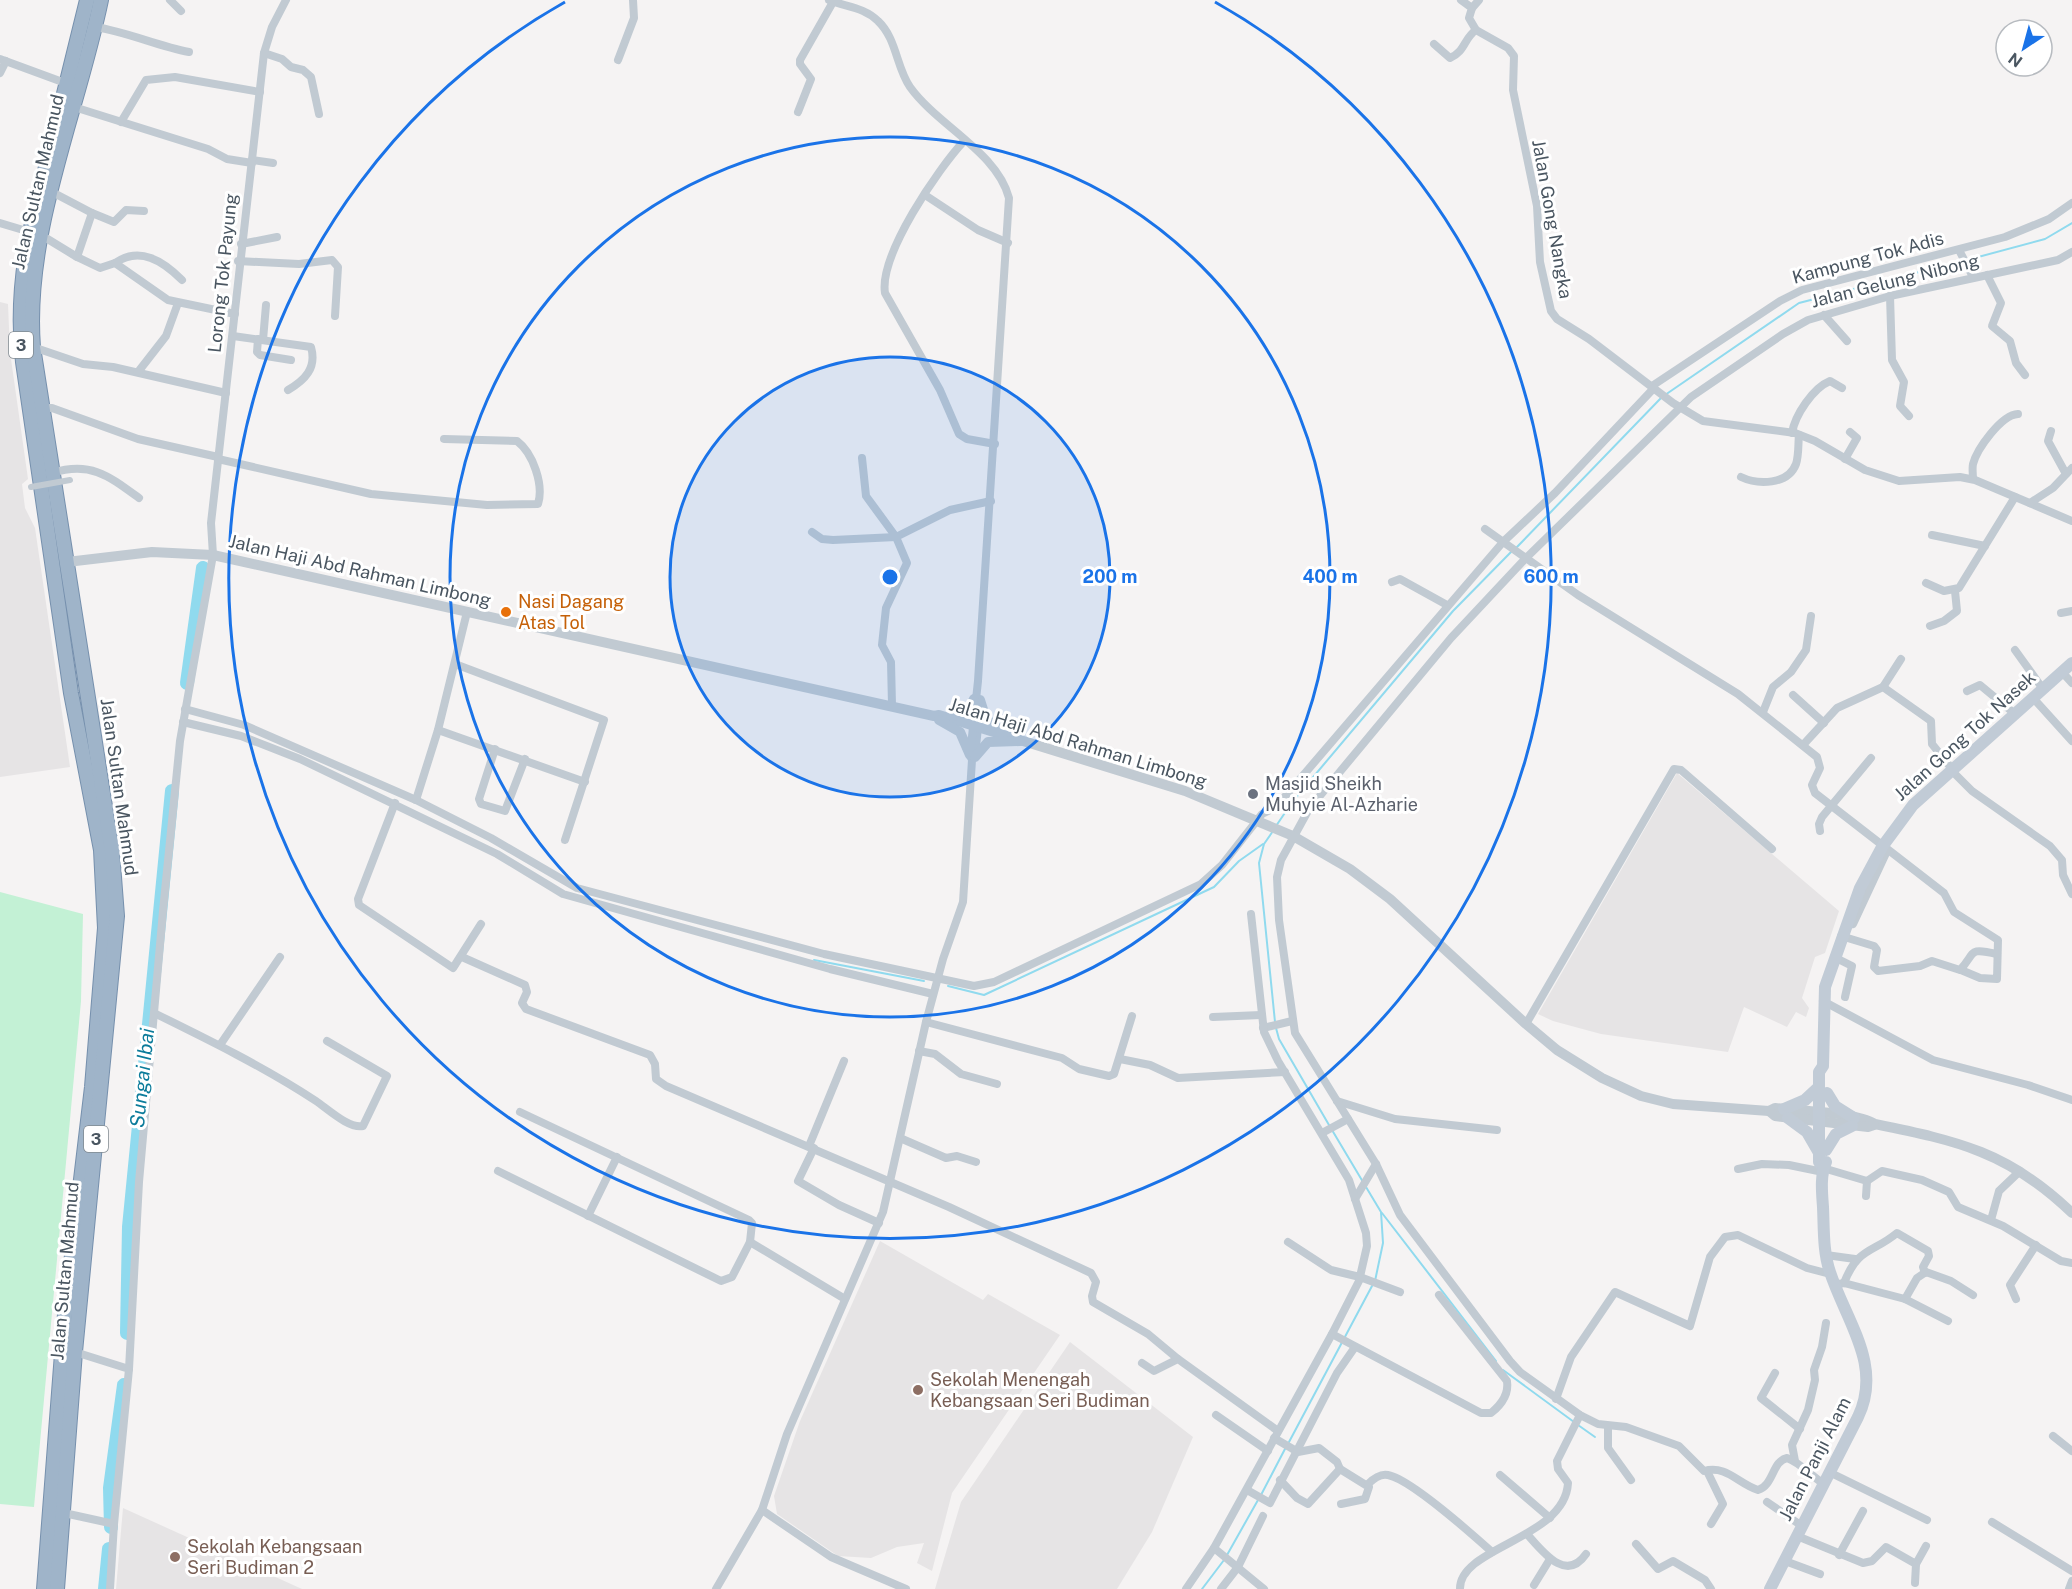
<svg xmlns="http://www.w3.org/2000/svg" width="2072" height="1589" viewBox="0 0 2072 1589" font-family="'Public Sans',sans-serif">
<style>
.education{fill:#e6e4e5}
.green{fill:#c3f1d5}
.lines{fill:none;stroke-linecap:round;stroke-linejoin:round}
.stream{stroke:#90daee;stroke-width:2}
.river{stroke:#90daee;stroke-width:14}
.trunk-casing{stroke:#7690ad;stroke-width:16}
.minor{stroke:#c1cad2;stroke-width:8}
.tertiary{stroke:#c1cad2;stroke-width:10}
.secondary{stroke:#c1cbd6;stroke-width:12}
.trunk{stroke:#9fb4c9;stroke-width:14}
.pedestrian-bridge{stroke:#c1cad2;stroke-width:6}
.ring{fill:none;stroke:#1a73e8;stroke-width:3}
.food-dot{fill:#e8710a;stroke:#fff;stroke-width:2}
.worship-dot{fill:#6b7280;stroke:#fff;stroke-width:2}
.education-dot{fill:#8d6e63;stroke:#fff;stroke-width:2}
.labels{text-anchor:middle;stroke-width:6;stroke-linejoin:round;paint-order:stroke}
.shield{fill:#fff;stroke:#808990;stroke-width:1.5}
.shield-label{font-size:16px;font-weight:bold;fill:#4a5661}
.street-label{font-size:18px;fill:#4a5661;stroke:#fff}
.food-label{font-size:18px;fill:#c56008;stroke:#fff;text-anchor:start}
.worship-label{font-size:18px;fill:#5b616d;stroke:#fff;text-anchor:start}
.education-label{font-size:18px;fill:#785e54;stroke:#fff;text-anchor:start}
.water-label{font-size:20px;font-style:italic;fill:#0c7c9b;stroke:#fff}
.centre{fill:#1a73e8;stroke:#fff;stroke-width:3}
.ring-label{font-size:18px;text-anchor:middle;font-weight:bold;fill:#1a73e8;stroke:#fff;stroke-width:6;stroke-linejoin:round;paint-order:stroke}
</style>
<rect width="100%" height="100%" fill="#f5f3f3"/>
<g class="education">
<path d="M0 302 8 304 10 352 28 479 22 484 25 508 35 528 70 767 0 777Z"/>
<path d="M1677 773 1839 911 1825 953 1815 957 1802 998 1809 1008 1806 1017 1796 1012 1787 1027 1744 1007 1728 1052 1601 1034 1553 1021 1538 1014Z"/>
<path d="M880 1241 983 1300 988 1294 1060 1335 952 1493 932 1571 917 1563 924 1543 897 1547 871 1558 838 1556 777 1514 774 1496 800 1421Z"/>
<path d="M1070 1342 1193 1437 1152 1532 1117 1589H935L961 1502Z"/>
<path d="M123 1508 302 1589H116Z"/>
</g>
<path class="green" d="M0 892 83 914 81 1001 34 1507 0 1504Z"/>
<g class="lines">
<g class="stream">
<path d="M1967 260 2045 239 2072 223"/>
<path d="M1665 395 1799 303 1962 261"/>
<path d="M1517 547 1661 398"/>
<path d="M1276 826 1293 801 1453 611 1512 551"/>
<path d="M1273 831 1264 844 1259 863 1275 1022"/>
<path d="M814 960 924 981"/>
<path d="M948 986 984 995 1214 887 1239 861 1263 844"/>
<path d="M1276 1028 1279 1039 1329 1125"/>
<path d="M1332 1130 1363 1182"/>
<path d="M1366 1187 1381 1212 1383 1243 1375 1281"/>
<path d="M1382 1213 1496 1361"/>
<path d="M1503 1370 1574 1422"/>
<path d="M1578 1425 1595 1437"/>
<path d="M1289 1442 1372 1286"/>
<path d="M1261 1495 1286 1447"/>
<path d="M1227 1555 1258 1500"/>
<path d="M1202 1589 1224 1560"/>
</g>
<g class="river">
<path d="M187 683 203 568"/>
<path d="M127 1333 129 1227 172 791"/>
<path d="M111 1527 110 1488 124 1385"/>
<path d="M105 1589 109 1549"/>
</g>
<defs>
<g id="trunk">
<path d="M44 1589 65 1314 92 1087 105 928 101 850 71 693 23 362C18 318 21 276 30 232L87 0"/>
<path d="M57 1589 75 1352 117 916 112 851 33 347C24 232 78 112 101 0"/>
</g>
</defs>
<use href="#trunk" class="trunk-casing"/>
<g class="minor">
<path d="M170 0 181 11"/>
<path d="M1461 0 1472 8 1469 18 1476 30 1508 48 1514 56 1513 90 1537 206 1540 262 1551 311 1557 319 1589 339 1673 403 1703 421 1795 433 1815 441 1865 470 1899 481 1960 477 1975 480 2072 521"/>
<path d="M1472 8 1479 0"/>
<path d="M95 27C128 32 157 46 189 52"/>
<path d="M1434 44 1450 58C1465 52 1464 38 1476 30"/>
<path d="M264 53 282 59 291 67 303 70 311 77 319 114"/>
<path d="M0 59 68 84"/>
<path d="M618 60 634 18 633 0"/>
<path d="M0 73 6 61"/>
<path d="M74 107 208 149 227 159 252 163"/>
<path d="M798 112 811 79 800 64V60L833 2"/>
<path d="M121 122 146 80 175 77 260 92"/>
<path d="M964 141C938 169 879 255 885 293L940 390 959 434 967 439 995 444"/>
<path d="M252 160 273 163"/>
<path d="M52 192 92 213 77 257 100 268 115 263 168 300 235 314"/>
<path d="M925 195 978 230 1008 243"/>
<path d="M92 213 114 222 126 210 144 211"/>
<path d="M0 223 30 232"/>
<path d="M41 235 77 257"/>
<path d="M241 244 277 237"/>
<path d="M1959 250 1973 277"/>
<path d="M238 261 299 264 332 260 338 267 335 316"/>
<path d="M115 263C140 246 163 261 182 280"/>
<path d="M1987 275 2001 303 1992 326 2010 341 2016 363 2025 375"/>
<path d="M1890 296 1892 360 1904 382 1900 406 1909 416"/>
<path d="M1824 315 1847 341"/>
<path d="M233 336 311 347C317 368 305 380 288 390"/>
<path d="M258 339 257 352 260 355 291 360"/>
<path d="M263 340 266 305"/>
<path d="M33 347 83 364 113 367 226 393"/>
<path d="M138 372 166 336 178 303"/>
<path d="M1652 386 1780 301 1802 290 2005 237 2049 219 2072 203"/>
<path d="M42 408H52L138 439 218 457"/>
<path d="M2051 431 2048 441 2066 474"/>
<path d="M1792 433C1795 415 1813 388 1830 381L1842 388"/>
<path d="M862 458 866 496 896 537 907 563 886 608 882 645 891 662 892 705"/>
<path d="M218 459 371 494 487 505 538 504C544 485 533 453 517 441L444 439"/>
<path d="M1845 459 1857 438 1850 432"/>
<path d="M52 473C91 461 109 476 139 498"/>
<path d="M1741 477C1758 485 1788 485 1796 464 1799 455 1798 444 1799 435"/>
<path d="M1973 479C1973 475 1972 469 1973 464 1977 449 2001 415 2018 414"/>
<path d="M2030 503 2053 488 2072 468"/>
<path d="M1485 529 1578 595 1738 694 1817 757 1820 768 1812 785 1815 793 1944 893 1954 912 1998 940 1997 979 1980 978 1961 970"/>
<path d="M812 532 822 539 833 540 896 537 950 510 991 501"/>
<path d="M1932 535 1985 546"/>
<path d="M1392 582 1400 579 1447 605"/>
<path d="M1926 583 1944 591 1959 588 2015 497"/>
<path d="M2061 613 2072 611"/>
<path d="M1930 626 1944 621 1957 611 1955 591"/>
<path d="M2015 650 2043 689"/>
<path d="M455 664 604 720 565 840"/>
<path d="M2062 672 2072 683"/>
<path d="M1883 687 1901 659"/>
<path d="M1967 691 1980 685 2015 714"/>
<path d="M1793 695 1824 723"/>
<path d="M2033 698 2072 741"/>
<path d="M185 709 244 725 416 800 491 838 577 888 824 954 974 986 994 982 1201 884 1222 865 1262 814 1276 807 1503 542 1555 493 1654 388"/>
<path d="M1763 712 1773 687 1791 672 1806 650 1811 616"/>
<path d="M183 722 241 736 300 759 497 854 563 894 830 969 933 994"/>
<path d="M438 730 585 782"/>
<path d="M1803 745 1837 708 1883 687 1931 721 1932 744 1952 769"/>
<path d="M495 749 479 799 481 804 505 811 525 759"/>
<path d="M975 757 980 707"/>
<path d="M1951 770 1972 791 2050 846 2062 860 2063 875 2072 894"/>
<path d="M416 800 438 730 467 612"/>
<path d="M395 803 358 899 359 905 453 968 481 924"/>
<path d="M1820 831 1819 824 1822 817 1871 758"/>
<path d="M1853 924 1887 851"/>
<path d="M1841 936 1874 946 1877 950 1874 967 1878 971 1920 966 1932 961 1960 970C1976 953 1967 947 1997 954"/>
<path d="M462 957 525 985 527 992 522 1003 526 1009 650 1055 655 1064 656 1079 666 1086 949 1207 1091 1273 1096 1282 1092 1296 1093 1302 1148 1334 1178 1359"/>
<path d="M1834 957 1852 966 1845 997"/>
<path d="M1823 1001 1933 1060 2028 1085 2072 1100"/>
<path d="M154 1013C209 1040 264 1067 316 1101 328 1109 349 1129 363 1126L387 1076 327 1041"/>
<path d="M1213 1017 1261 1015"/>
<path d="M926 1022 1062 1058 1079 1069 1109 1076 1114 1074 1132 1016"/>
<path d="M1526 1024 1674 769 1681 770 1772 849"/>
<path d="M1263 1028 1292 1021"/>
<path d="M220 1045 280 957"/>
<path d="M919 1051 935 1054 961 1074 997 1084"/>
<path d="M1120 1059 1150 1065 1178 1078 1285 1072"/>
<path d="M1337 1101 1395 1119 1497 1130"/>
<path d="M1322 1133 1348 1119"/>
<path d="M900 1138 946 1158 957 1156 976 1162"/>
<path d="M809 1146 844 1061"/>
<path d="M814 1148 798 1181 839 1205 879 1223"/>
<path d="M1823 1168 1867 1181"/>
<path d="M1738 1169 1762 1164 1789 1165 1823 1172"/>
<path d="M498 1171 721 1281 732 1277 750 1242 752 1223 749 1220 520 1112"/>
<path d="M1866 1196 1867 1181 1882 1171 1922 1180 1949 1192 1958 1207 2003 1226 2061 1261 2072 1263"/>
<path d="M1355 1199 1376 1164"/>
<path d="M588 1216 617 1157"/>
<path d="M1991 1220 1999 1191 2020 1171"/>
<path d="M750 1242 845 1299"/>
<path d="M1288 1242 1331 1270 1360 1277 1400 1292"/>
<path d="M1826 1255 1855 1259"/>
<path d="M1844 1283C1858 1247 1873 1253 1897 1233L1928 1251 1929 1256 1923 1267 1925 1273"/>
<path d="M1839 1284 1844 1283 1905 1299 1948 1321"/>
<path d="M1905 1299 1917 1278 1926 1272 1951 1281 1973 1295"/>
<path d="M2016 1299 2010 1285 2036 1245"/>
<path d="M1332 1334 1481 1413H1491C1501 1405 1509 1394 1507 1381L1439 1295"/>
<path d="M75 1352 129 1369 114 1524"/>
<path d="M1142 1363 1154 1371 1178 1359 1278 1431"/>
<path d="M129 1369 139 1182 163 911 180 741 213 555 211 523 264 53 272 27 286 0"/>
<path d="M1775 1373 1761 1398 1800 1429"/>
<path d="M1556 1399 1571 1357 1615 1292 1690 1326 1710 1257 1725 1237 1738 1235 1807 1268 1830 1274"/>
<path d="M1216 1415 1268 1451"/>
<path d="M1608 1426V1448L1631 1480"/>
<path d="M2053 1436 2072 1451"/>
<path d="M1274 1438 1298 1452 1319 1448 1337 1462 1340 1469 1369 1487 1365 1499 1341 1504"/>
<path d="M1795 1461 1792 1445 1808 1410 1815 1380 1814 1370 1822 1347 1826 1323"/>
<path d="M1707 1471 1723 1504 1711 1524"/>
<path d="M1829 1472 1927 1520"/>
<path d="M1500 1475 1550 1518"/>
<path d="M1280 1480 1297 1498 1308 1504 1340 1469"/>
<path d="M1368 1484C1373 1479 1380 1473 1388 1475 1410 1479 1473 1535 1492 1552"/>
<path d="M1824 1484C1811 1476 1801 1463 1787 1458 1772 1461 1774 1485 1758 1490 1737 1483 1727 1465 1704 1471L1679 1446 1626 1427 1598 1424 1580 1415 1520 1372 1510 1361 1400 1215 1376 1164 1295 1033 1279 920 1277 877 1281 860 1309 809 1451 638 1525 559 1691 397 1783 334 1808 320 1890 296 2058 260 2072 252"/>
<path d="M1247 1490 1270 1503 1337 1373 1355 1347"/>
<path d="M1767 1502 1802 1526"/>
<path d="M762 1510 831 1557 906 1589"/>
<path d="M64 1513 114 1524 110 1589"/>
<path d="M1992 1522 2072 1571"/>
<path d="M1527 1534C1543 1552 1566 1583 1586 1554"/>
<path d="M1797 1536 1863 1563 1872 1561 1886 1547 1916 1564 1926 1546"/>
<path d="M1636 1544 1658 1569 1673 1561 1705 1580 1711 1589"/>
<path d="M1214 1548 1264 1589"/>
<path d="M1839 1555 1863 1511"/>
<path d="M1785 1561 1820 1574"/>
<path d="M1915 1583 1916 1564"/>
<path d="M1534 1585 1550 1559"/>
<path d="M716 1589 762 1510 787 1434 883 1212 926 1022 943 959 963 902 972 760 970 755 978 681 1009 198C997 152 938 126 910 87 896 67 897 39 878 21 864 7 846 7 829 0"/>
<path d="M1186 1589 1214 1548 1332 1334 1359 1281 1367 1246 1366 1233 1349 1180 1278 1061 1264 1032 1251 914"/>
<path d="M1221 1589 1238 1567 1263 1516"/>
<path d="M1460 1589C1459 1547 1565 1539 1568 1483L1558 1469 1557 1461 1580 1415"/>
<path d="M2069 1589 2072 1581"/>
</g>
<g class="tertiary">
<path d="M67 562 152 552 213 555 934 716 939 715 1185 791 1293 836 1350 869 1390 899 1526 1024 1557 1050 1602 1078 1641 1096 1673 1104 1769 1111 1775 1108C1799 1111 1856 1112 1875 1124 1958 1141 2009 1152 2072 1213"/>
<path d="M980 700 986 719 998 728"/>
<path d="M951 716 967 713 974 699"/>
<path d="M939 720 960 732 970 755"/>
<path d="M975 757 988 742 1020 741"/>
<path d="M1769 1111 1775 1116 1868 1127 1874 1125"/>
</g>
<g class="secondary">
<path d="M1827 1093 1835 1106 1854 1118"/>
<path d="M1784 1109 1805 1100 1819 1087"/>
<path d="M1788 1118 1807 1132 1818 1151"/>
<path d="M1826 1150 1836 1134 1852 1126"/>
<path d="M1823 1168 1819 1162V1072L1823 1066 1825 987 1860 888 1882 847 1913 805 2072 663"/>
<path d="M1770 1589 1858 1417C1883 1365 1846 1321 1830 1272 1823 1252 1824 1229 1823 1207 1822 1193 1820 1175 1826 1162"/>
</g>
<use href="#trunk" class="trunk"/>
<path class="pedestrian-bridge" d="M31 487 70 480"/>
</g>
<circle cx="890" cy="577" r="220" fill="#1a73e8" fill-opacity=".12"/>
<g class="ring">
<circle cx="890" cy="577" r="220"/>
<circle cx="890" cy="577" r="440"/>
<path d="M1215 2A661 661 0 1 1 565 2"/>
</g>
<circle class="food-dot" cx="506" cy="612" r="6"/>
<circle class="worship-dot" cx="1253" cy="794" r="6"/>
<g class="education-dot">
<circle cx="918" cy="1390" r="6"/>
<circle cx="175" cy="1557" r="6"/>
</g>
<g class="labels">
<g class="shield">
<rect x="9" y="332" width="24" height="26" rx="4.5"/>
<rect x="84" y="1126" width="24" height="26" rx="4.5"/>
</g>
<g class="shield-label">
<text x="21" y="351">3</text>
<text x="96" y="1145">3</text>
</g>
<g class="street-label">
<text transform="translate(38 182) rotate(-77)" y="6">Jalan Sultan Mahmud</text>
<text transform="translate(1552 219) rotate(80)" y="6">Jalan Gong Nangka</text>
<text transform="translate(1868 258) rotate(-15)" y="6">Kampung Tok Adis</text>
<text transform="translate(223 273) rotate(-84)" y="6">Lorong Tok Payung</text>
<text transform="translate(1895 281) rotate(-14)" y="6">Jalan Gelung Nibong</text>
<text transform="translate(360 571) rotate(13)" y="6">Jalan Haji Abd Rahman Limbong</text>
<text transform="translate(1965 736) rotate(-42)" y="6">Jalan Gong Tok Nasek</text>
<text transform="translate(1078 743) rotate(17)" y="6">Jalan Haji Abd Rahman Limbong</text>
<text transform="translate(119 787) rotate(82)" y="6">Jalan Sultan Mahmud</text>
<text transform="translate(65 1271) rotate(-85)" y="6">Jalan Sultan Mahmud</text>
<text transform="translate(1815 1459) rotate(-63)" y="6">Jalan Panji Alam</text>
</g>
<g class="food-label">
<text x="518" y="608">Nasi Dagang<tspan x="518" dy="21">Atas Tol</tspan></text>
</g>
<g class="worship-label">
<text x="1265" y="790">Masjid Sheikh<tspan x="1265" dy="21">Muhyie Al-Azharie</tspan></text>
</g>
<g class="education-label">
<text x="930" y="1386">Sekolah Menengah<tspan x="930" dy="21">Kebangsaan Seri Budiman</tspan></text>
<text x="187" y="1553">Sekolah Kebangsaan<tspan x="187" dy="21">Seri Budiman 2</tspan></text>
</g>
<g class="water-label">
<text transform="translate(142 1078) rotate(-84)" y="7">Sungai Ibai</text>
</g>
</g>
<circle cx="890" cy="577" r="9" class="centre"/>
<g class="ring-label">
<text x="1110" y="583">200 m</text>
<text x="1330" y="583">400 m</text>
<text x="1551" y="583">600 m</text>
</g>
<g transform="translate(2024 48) rotate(216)"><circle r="28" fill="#ffffff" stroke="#b7bbc0" stroke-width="1.5"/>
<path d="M0-4.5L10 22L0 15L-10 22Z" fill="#1a73e8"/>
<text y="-9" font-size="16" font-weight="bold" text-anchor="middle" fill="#4a5661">N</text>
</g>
</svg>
